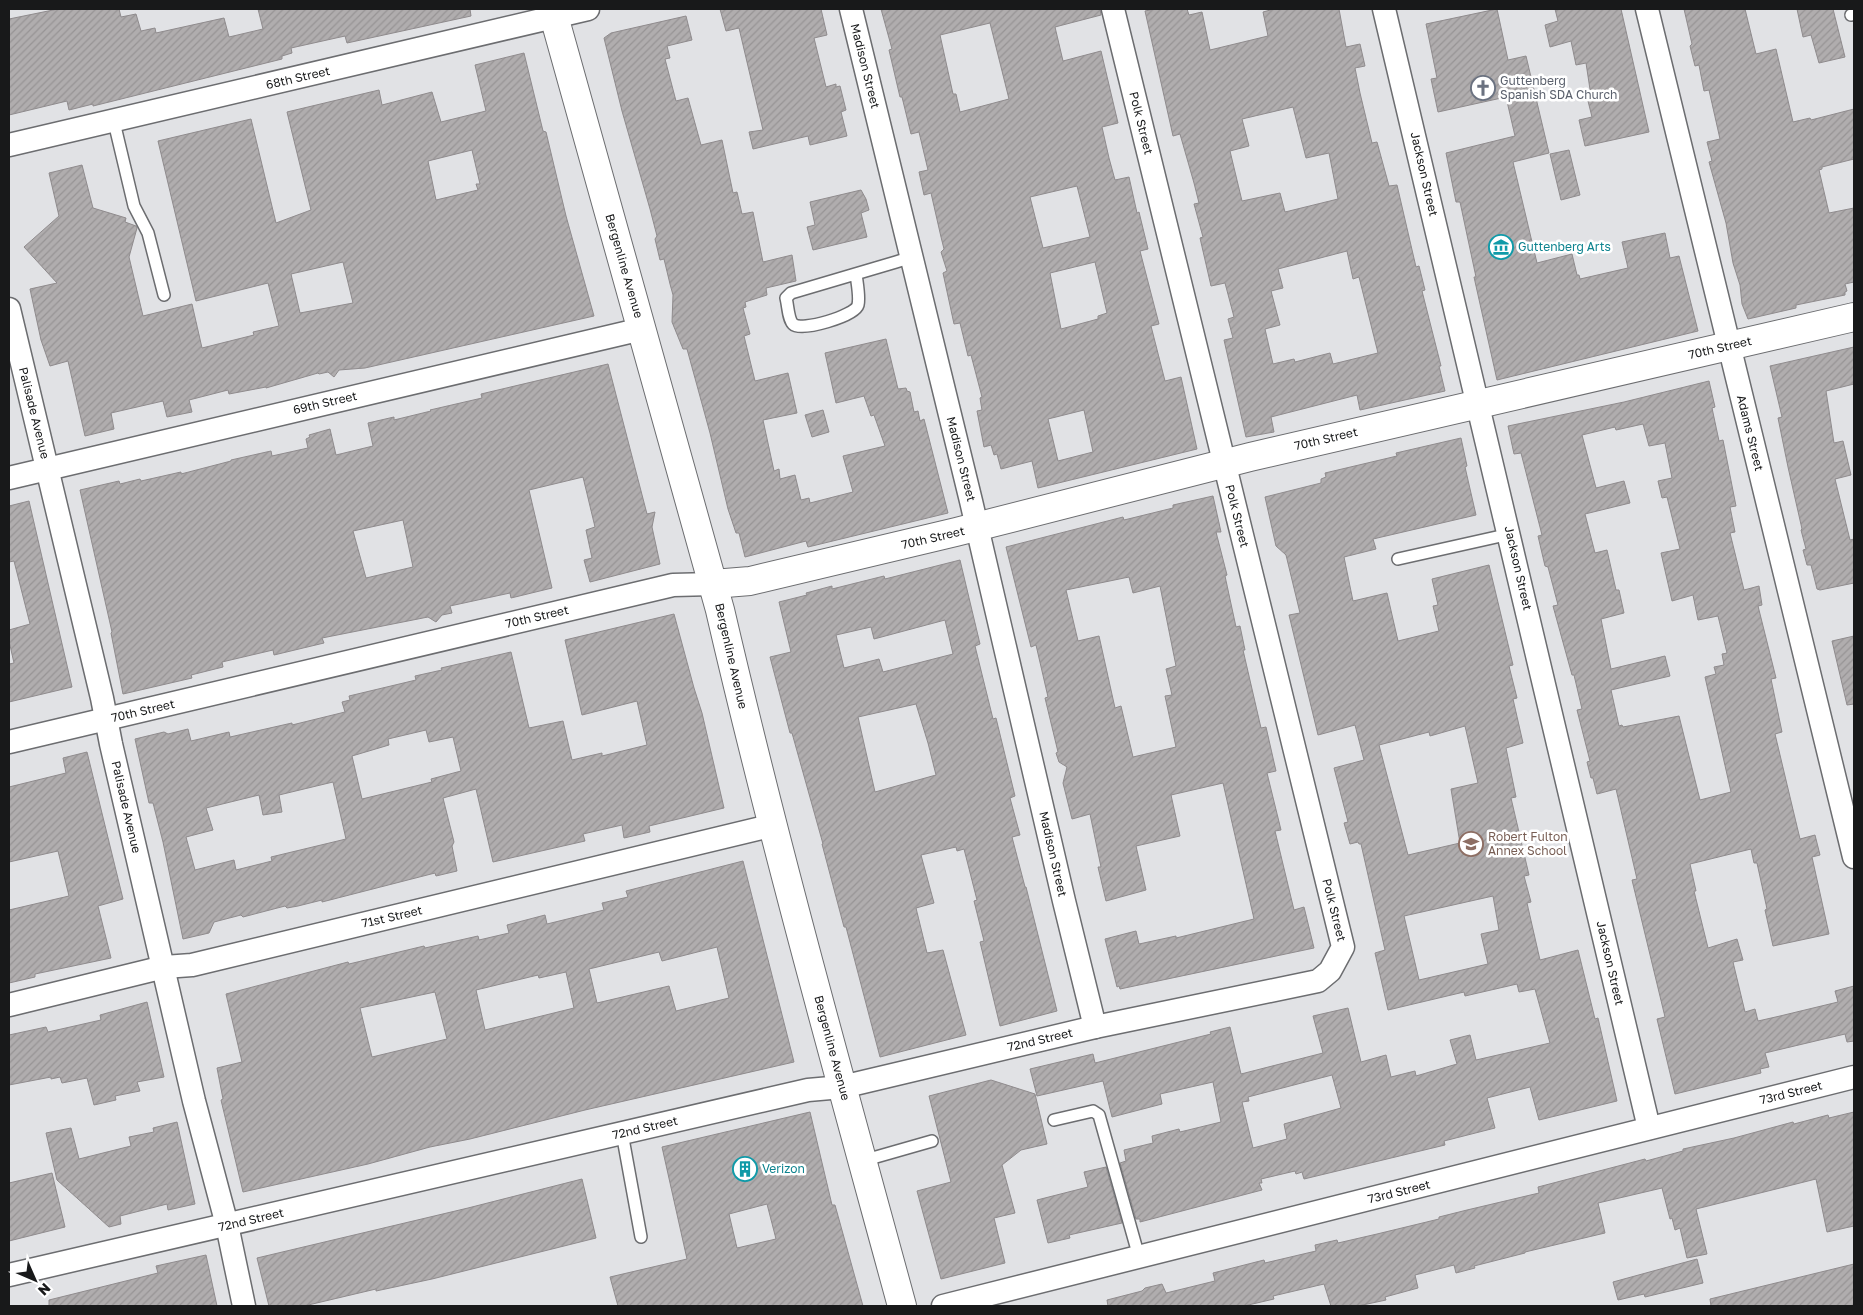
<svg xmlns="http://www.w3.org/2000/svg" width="1863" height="1315" viewBox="0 0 1863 1315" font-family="'Golos Text',sans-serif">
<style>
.building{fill:url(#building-hatch);stroke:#8f8b8d;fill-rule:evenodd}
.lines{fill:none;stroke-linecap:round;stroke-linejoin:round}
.service-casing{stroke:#6c6d70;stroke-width:14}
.minor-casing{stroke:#6c6d70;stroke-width:25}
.tertiary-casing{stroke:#6c6d70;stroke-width:30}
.service{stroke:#fff;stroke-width:11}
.minor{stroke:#fff;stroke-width:22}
.tertiary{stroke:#fff;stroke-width:28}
.labels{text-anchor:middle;stroke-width:5;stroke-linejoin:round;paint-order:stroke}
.street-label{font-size:12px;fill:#18191a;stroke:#fff}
.worship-label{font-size:12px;fill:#5b616d;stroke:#fff;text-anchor:start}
.culture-label{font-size:12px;fill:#0d838f;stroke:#fff;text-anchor:start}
.education-label{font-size:12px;fill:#785e54;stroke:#fff;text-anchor:start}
</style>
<defs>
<pattern id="building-hatch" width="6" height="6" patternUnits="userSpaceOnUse" patternTransform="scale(1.25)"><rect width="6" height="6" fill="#b0adae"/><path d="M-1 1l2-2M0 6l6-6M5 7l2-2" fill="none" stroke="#979495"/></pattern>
</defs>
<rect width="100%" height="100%" fill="#e1e2e5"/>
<g class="building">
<path d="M58 9H119L121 17 136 14 141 31 155 28 156 33 224 18 229 37 263 29 258 9H470L471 16 347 43 345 36 291 48 292 53 282 56V59L93 106V104L69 110 67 101 9 115V19Z"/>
<path d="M720 9H821L827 35 814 38 826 87 836 84V87L840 86 846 110 841 112 847 136 810 145 808 136 753 149 749 132 763 130 739 28 726 31Z"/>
<path d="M881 9H1100L1101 15 1055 27 1063 61 1101 51 1118 123 1102 127 1109 158 1115 180 1129 177 1137 213 1139 212 1148 249 1140 251 1159 324 1151 326 1165 381 1181 377 1197 449 1038 488 1032 461 1001 469 997 454 994 455 991 445 984 447 977 411 982 410 980 398 982 397 971 355 968 356 960 323 954 324 943 273 947 271 941 252 944 249 941 237 931 193 924 195 919 172 928 170 919 132 911 134 902 97H900L889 50 892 49ZM990 23 1009 99 960 112 956 94H953L940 35ZM1077 186 1090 237 1043 248 1030 197ZM1095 262 1107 313 1098 316V319L1061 329 1050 273ZM1084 410 1093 452 1058 461 1048 419Z"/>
<path d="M1155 9H1187L1189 15 1202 12 1210 50 1268 36 1263 12 1274 9H1339L1346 47 1360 44 1365 66 1355 68 1360 93 1372 143 1377 142 1389 186 1397 185 1416 267 1419 266 1425 290 1422 291 1441 366H1439L1445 391 1360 410 1357 395 1271 417 1274 432 1246 437 1224 340 1233 338 1228 319 1234 317 1225 283 1211 286 1200 238 1203 237 1194 204 1199 203 1194 183 1180 134 1173 136 1145 11ZM1293 107 1306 158 1329 153 1338 199 1285 212 1280 193 1242 201 1230 151 1249 146 1242 119ZM1347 251 1353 279 1359 277 1378 353 1333 364 1330 353 1295 362 1294 359 1273 364 1265 329 1280 325 1271 291 1283 288 1278 269Z"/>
<path d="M1497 9 1508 60 1526 56 1549 153 1513 162 1537 263 1572 254 1577 275H1579L1580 279 1628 268 1622 242 1665 233 1670 258 1679 256 1698 331 1497 380 1474 277H1476L1460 202H1456L1446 153 1515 136 1506 97 1438 112 1431 79 1437 78 1426 24Z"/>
<path d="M1555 9H1621L1649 132 1585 146 1579 120 1592 117 1587 97 1591 96 1586 63 1576 65 1571 41 1550 47 1545 25 1558 21Z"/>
<path d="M1684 9H1745L1756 54 1776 49 1793 122 1810 118 1811 120 1854 109V159L1822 167V169L1819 170 1829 213 1854 208V282L1845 284 1847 291 1845 292V295L1796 305V308L1748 319 1742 304 1740 285 1733 263 1726 223 1709 162 1712 161 1707 142 1720 139 1709 90 1704 91 1699 65 1695 66 1690 46 1692 44Z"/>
<path d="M1797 9H1833L1845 57 1819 63 1811 35 1803 37Z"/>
<path d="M686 16 692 40 667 46 670 58 665 59 676 101 688 98 701 145 722 140 733 193 737 192 742 214 753 212 763 262 792 255 796 281 766 288 767 295 745 302 746 307 743 308 750 334 744 336 755 381 788 373 797 413 763 420 774 471 779 469 780 479 795 475 801 500 809 498 810 503 853 492 843 456 885 446 874 415 871 416 864 396 836 403 825 353 886 339 898 389 906 388 907 391 910 392 914 412 918 411 920 421 924 419 948 513 808 547 806 541 745 557 739 533H736L728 509 710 433 687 349H683L672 322 673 295 670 284 664 259 660 260 655 239 657 236 650 209 622 111 604 38 611 33Z"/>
<path d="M524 53 543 131 546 132 566 216 594 316 365 368 339 370 334 377 328 372 319 374 318 373 266 388V387L229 394 228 390 189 400 192 412 167 417 163 401 111 413 114 429 85 436 68 361 50 366 41 340 30 289 57 283 24 247 59 216 49 173 82 165 93 208 126 218 125 222 136 226 137 228 129 257 143 316 192 304 202 348 254 335 253 332 279 326 268 283 196 301 158 141 251 119 276 223 311 210 287 112 379 90 382 105 432 92 441 122 486 111 475 65ZM472 150 480 184H476L478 190 436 200 428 161ZM343 262 353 303 300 313 291 274Z"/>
<path d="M1569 150 1580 195 1561 200 1550 154Z"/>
<path d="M861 190 866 199 869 210 861 213 867 237 813 250 807 227 815 225 810 202Z"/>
<path d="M1854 347V384L1826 391 1834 443 1843 441 1851 475 1835 479 1850 540 1854 539V583L1820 590 1817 589 1811 565H1807L1803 550 1806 549 1801 530 1802 529 1788 467 1778 418 1782 417 1770 366Z"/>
<path d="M608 364 647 514 655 512 652 527 660 564 590 582 584 560 592 558 586 530 595 527 583 477 529 490 552 588 511 598 510 593 450 606 452 613 442 615 436 622 428 617 322 638 324 643 274 655 273 650 222 662 223 667 191 675 192 678 123 694 111 633 112 632 80 490 119 481 120 484 140 479 141 481 181 472V474L231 461V460L271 451 272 456 308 448 306 439 310 437 309 435 330 429 336 455 373 446 368 423 394 417V420L431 411 430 410 482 398 481 394ZM403 520 413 567 366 578 353 531Z"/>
<path d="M1709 381 1715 407 1712 408 1719 441 1723 440 1736 506 1730 507 1735 532 1730 533 1744 590 1759 586 1762 605 1758 606 1776 678 1771 679 1782 732 1775 734 1800 839 1815 835 1820 855 1812 857 1829 934 1773 946 1765 910 1767 909 1757 863H1754L1751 849 1690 864 1696 891H1694L1708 948 1737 939 1743 960 1733 962 1745 1012 1755 1009 1758 1021 1780 1016 1838 1002 1835 991 1854 986V1041L1847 1042 1845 1034 1765 1053 1769 1067 1760 1069 1761 1073 1675 1094 1657 1019 1665 1017 1632 880 1637 879 1616 789 1597 794 1593 778H1591L1587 762 1590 761 1577 710 1582 709 1574 675H1572L1553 606 1558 605 1548 567 1545 566 1538 536 1542 535 1521 453 1514 454 1508 426 1624 402ZM1643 424 1649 446 1665 443 1672 478 1658 481 1662 498 1667 497 1680 549 1661 553 1672 601 1693 595 1698 620 1718 616 1727 653 1722 654 1724 665 1714 667 1716 674 1705 677 1731 792 1700 800 1679 716 1623 727 1622 725 1619 726 1611 690 1670 676 1665 656 1611 669 1601 619 1624 613 1619 590H1616L1607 550 1595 553 1585 514 1630 503 1624 481 1596 488 1582 435 1615 427 1616 430Z"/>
<path d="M823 410 829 432 812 437 805 415Z"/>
<path d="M1461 438 1467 466 1465 467 1476 515 1373 539 1376 549 1344 557 1353 601 1387 593 1398 641 1439 631 1433 606 1438 605 1432 579 1489 565 1513 665 1509 666 1517 698 1513 699 1523 743 1506 748 1516 797 1511 798 1529 875 1524 876 1531 902 1527 903 1540 960 1578 950 1595 1019 1598 1018 1617 1101 1539 1120 1530 1087 1487 1098 1495 1128 1444 1141 1445 1145 1304 1179 1302 1172 1296 1174 1295 1171 1261 1179 1262 1183H1259L1262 1190 1140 1222V1219H1136L1120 1163 1126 1161 1124 1150 1153 1143 1152 1136 1179 1129 1180 1132 1221 1122 1213 1082 1160 1094 1162 1104 1112 1117 1103 1081 1037 1096 1030 1069 1093 1054 1095 1063 1211 1034 1210 1032 1230 1027 1241 1074 1323 1053 1313 1016 1348 1008 1361 1062 1386 1055 1391 1077 1415 1071 1416 1076 1457 1064 1450 1040 1470 1035 1476 1060 1550 1043 1535 989 1519 992 1517 984 1465 996 1464 992 1388 1010 1375 953 1385 950 1361 844H1359L1358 842 1350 844 1344 823 1348 822 1334 768 1364 760 1355 725 1318 735 1289 615 1300 613 1286 555 1276 546 1265 497 1321 483V479L1326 477 1325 473 1397 456 1396 453ZM1465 726 1478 783 1451 789 1460 843 1408 855 1379 745 1429 732 1430 736ZM1493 896 1499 930 1481 934 1488 964 1419 980 1404 916ZM1332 1075 1341 1108 1284 1124 1287 1139 1253 1148 1242 1102 1249 1101 1248 1097Z"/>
<path d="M1213 496 1221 532H1216L1227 575 1225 576 1236 627 1240 626 1245 650H1243L1261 728 1266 727 1276 771 1267 773 1281 830 1275 831 1294 910 1304 907 1314 948 1120 989 1119 986 1117 987 1105 939 1136 931 1139 944 1176 936V938L1254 919 1223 783 1171 795 1180 836 1136 846 1146 890 1106 901 1098 867H1101L1090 814 1072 819 1063 783 1067 767 1059 762 1056 753 1058 752 1045 698 1048 697 1036 645 1031 647 1006 547 1123 517 1124 520 1173 508V505ZM1129 577 1133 593 1160 586 1176 666 1166 669 1172 695 1165 696 1176 747 1133 757 1121 706 1115 708 1099 636 1078 641 1066 590Z"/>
<path d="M29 501 72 687 9 702V664L14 663 9 641V630L30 624 14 561 9 562V506Z"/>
<path d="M960 560 980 644 975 646 993 719 996 718 1015 796 1010 798 1020 835 1012 837 1025 887H1026L1057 1011 1000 1026 980 942 984 941 974 901 977 900 964 849 957 851 956 847 921 855 934 903 916 908 927 953 943 950 966 1035 880 1057 846 927H844L822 844H823L792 733H790L770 657 791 652 779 602 807 595 806 593 832 586V589L884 576 885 579ZM945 620 953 654 883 672 879 659 844 668 836 635 871 627 874 639ZM916 704 928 743 936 775 875 792 858 717Z"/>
<path d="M674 614 694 688 702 713 724 808 649 826 650 832 624 838 622 825 583 834 585 841 493 862 476 789 443 798 454 842 452 846 457 871 436 876 435 873 322 902V900L298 906 287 908 285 906 243 917 241 915 214 922 209 933 183 939 163 842 153 803H149L135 739 164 732 168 734 188 729 191 741 229 732 230 737 292 723V725L345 712 342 702 350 700 349 696 416 680 415 676 442 670 441 668 511 652 529 728 563 721 572 760 602 753V756L647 745 637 701 582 715 565 640ZM426 730 429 742 453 737 461 771 431 779 432 782 362 799 352 756 389 745 388 739ZM333 782 346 839 271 857 272 861 236 870 234 860 195 870 186 837 213 830 206 808 259 795 263 815 282 812 279 795Z"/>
<path d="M1854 636V704L1847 705 1832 641Z"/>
<path d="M87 752 123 899 98 906 111 958 35 974V977L9 983V910L69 896 58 851 9 862V787L66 773 63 758Z"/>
<path d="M743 861 794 1062 585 1110 470 1139 430 1147 368 1164 243 1192 221 1100 223 1099 217 1068 242 1062 226 994 348 962 349 964 424 946 425 948 478 936 479 940 509 933 507 925 545 915 547 924 604 910 602 903 628 897 626 891ZM717 947 729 998 676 1011 669 986 597 1003 589 969 659 952 662 961ZM566 972 574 1008 485 1030 476 990 538 975 539 978ZM435 992 447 1039 372 1057 360 1008Z"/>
<path d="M147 1002 164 1077 137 1082 140 1091 115 1096 116 1100 94 1105 87 1078 62 1083 60 1077 51 1079V1077L9 1085V1035L46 1027 48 1032 101 1020 100 1015Z"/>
<path d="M991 1080 1035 1094 1047 1144 1021 1150 1002 1165 1015 1213 994 1218 1005 1263 941 1279 917 1191 951 1182 929 1096Z"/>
<path d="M810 1112 832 1205H835L863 1306H618L610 1277 687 1259 662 1147ZM767 1204 776 1239 737 1248 729 1214Z"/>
<path d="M1854 1112V1226L1827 1232 1816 1179 1696 1209 1707 1254 1687 1258 1680 1228 1675 1230 1672 1218 1670 1219 1662 1188 1598 1203 1605 1233 1525 1252V1253L1474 1266 1475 1268 1456 1273 1454 1265 1415 1275 1418 1288 1385 1297 1386 1300 1358 1306H1331L1324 1284 1273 1296 1274 1299 1244 1306H1108L1107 1300 1142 1291 1145 1288 1162 1284 1166 1293 1215 1281 1213 1273 1264 1260 1265 1263 1316 1251 1315 1245 1337 1240 1338 1243 1377 1234 1439 1219V1217L1467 1210 1539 1193 1538 1187 1645 1159 1646 1161 1683 1151V1149L1734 1138 1793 1122 1794 1124 1828 1115 1829 1118Z"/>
<path d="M177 1122 195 1204 168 1210 167 1204 120 1216 121 1224 109 1227 57 1180 46 1133 71 1128 79 1159 131 1146 129 1137 154 1132 153 1128Z"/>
<path d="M1106 1167 1122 1223 1069 1235 1070 1238 1048 1243 1037 1200 1088 1187 1084 1172Z"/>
<path d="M52 1173 65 1227 9 1241V1183Z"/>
<path d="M582 1179 596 1238 432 1279 376 1291V1289L304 1306H269L257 1258 468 1208Z"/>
<path d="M206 1255 217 1306H49V1300L158 1273 156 1266Z"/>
<path d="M1697 1259 1703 1283 1645 1297 1644 1294 1618 1300 1613 1282Z"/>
<path d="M1854 1264V1306H1711L1710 1299Z"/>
</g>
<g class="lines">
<defs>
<g id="service">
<path d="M1851 15 1854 14"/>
<path d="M114 122 134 206 148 233 164 295"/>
<path d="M856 274C857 283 860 297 858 305 855 316 801 332 793 324 788 319 788 305 786 298L791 293 896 262 912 257"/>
<path d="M1398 559 1510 534"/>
<path d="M1054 1120 1093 1111 1099 1115 1139 1257"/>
<path d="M622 1133 641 1237"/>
<path d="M862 1161 932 1141"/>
</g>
<g id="minor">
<path d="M851 9 971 501 1064 901 1095 1027"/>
<path d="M1384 9 1649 1128"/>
<path d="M1647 9 1854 857"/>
<path d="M9 145 588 9"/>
<path d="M9 309 102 698 111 744 194 1101 227 1225 244 1306"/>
<path d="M9 478 642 329"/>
<path d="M9 742 673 585 713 584"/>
<path d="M9 1005 164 967 192 965 774 825"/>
<path d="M9 1275 808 1090 842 1087 1095 1027 1318 981 1330 971 1343 947 1113 9"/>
<path d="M943 1306 1854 1077"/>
</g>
<g id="tertiary">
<path d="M552 9 720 610C774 843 839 1075 902 1306"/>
<path d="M713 584 750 581 956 532 1250 457 1854 317"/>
</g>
</defs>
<use href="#service" class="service-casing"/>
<use href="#minor" class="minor-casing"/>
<use href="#tertiary" class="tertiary-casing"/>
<use href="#service" class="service"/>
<use href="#minor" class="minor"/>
<use href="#tertiary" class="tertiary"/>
</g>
<defs>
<symbol id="church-ring" viewBox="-11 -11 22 22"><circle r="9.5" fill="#fff" stroke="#6b7280" stroke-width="1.5"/><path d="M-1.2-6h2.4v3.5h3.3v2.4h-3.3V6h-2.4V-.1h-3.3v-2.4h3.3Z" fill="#6b7280"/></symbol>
<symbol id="museum-ring" viewBox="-11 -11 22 22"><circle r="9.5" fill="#fff" stroke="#0f9aa8" stroke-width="1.5"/><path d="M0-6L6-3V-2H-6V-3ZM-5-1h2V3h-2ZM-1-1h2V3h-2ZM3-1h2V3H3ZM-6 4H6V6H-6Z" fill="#0f9aa8"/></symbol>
<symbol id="school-ring" viewBox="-11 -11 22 22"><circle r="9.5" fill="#fff" stroke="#8d6e63" stroke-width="1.5"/><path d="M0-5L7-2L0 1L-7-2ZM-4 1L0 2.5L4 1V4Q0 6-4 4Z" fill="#8d6e63"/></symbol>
<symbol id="building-ring" viewBox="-11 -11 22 22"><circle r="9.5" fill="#fff" stroke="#0f9aa8" stroke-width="1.5"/><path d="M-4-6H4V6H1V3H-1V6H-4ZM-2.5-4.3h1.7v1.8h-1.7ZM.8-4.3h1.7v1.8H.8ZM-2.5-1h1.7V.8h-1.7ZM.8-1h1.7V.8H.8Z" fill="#0f9aa8"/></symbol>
</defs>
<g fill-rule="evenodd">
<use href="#church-ring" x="1469" y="74" width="28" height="28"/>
<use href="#museum-ring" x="1487" y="233" width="28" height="28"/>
<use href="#school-ring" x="1457" y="830" width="28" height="28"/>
<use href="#building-ring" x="731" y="1155" width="28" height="28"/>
</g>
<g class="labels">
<g class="street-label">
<text transform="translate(865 66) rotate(76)" y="4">Madison Street</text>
<text transform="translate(298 78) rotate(-13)" y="4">68th Street</text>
<text transform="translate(1141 123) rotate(76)" y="4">Polk Street</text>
<text transform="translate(1424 174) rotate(77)" y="4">Jackson Street</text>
<text transform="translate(624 266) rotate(74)" y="4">Bergenline Avenue</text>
<text transform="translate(1720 348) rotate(-13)" y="4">70th Street</text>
<text transform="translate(325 403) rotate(-13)" y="4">69th Street</text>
<text transform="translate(34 413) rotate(76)" y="4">Palisade Avenue</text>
<text transform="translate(1750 433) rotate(76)" y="4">Adams Street</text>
<text transform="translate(1326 439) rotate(-13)" y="4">70th Street</text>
<text transform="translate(961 459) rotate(76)" y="4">Madison Street</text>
<text transform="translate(1237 516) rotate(76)" y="4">Polk Street</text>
<text transform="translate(933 538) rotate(-13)" y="4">70th Street</text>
<text transform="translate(1518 568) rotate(77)" y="4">Jackson Street</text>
<text transform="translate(537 617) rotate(-13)" y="4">70th Street</text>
<text transform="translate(731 656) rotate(77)" y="4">Bergenline Avenue</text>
<text transform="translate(143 711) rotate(-13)" y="4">70th Street</text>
<text transform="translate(126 807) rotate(77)" y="4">Palisade Avenue</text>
<text transform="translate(1053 854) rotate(77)" y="4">Madison Street</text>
<text transform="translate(1334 910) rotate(76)" y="4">Polk Street</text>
<text transform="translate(392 917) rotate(-13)" y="4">71st Street</text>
<text transform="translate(1610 963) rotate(77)" y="4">Jackson Street</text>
<text transform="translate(1040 1040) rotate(-13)" y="4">72nd Street</text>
<text transform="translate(832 1048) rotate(75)" y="4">Bergenline Avenue</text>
<text transform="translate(1791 1093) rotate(-14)" y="4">73rd Street</text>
<text transform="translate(645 1128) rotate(-13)" y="4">72nd Street</text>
<text transform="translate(1399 1192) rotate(-14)" y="4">73rd Street</text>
<text transform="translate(251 1220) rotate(-13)" y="4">72nd Street</text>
</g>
<g class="worship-label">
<text x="1500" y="85">Guttenberg<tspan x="1500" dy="14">Spanish SDA Church</tspan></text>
</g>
<g class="culture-label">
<text x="1518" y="251">Guttenberg Arts</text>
<text x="762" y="1173">Verizon</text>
</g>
<g class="education-label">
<text x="1488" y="841">Robert Fulton<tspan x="1488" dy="14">Annex School</tspan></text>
</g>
</g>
<rect width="1863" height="1315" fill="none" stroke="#18191a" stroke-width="20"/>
<g transform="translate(35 1280) rotate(135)" stroke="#ffffff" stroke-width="4" paint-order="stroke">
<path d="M0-4L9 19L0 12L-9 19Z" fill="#18191a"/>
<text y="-8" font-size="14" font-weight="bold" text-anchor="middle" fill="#18191a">N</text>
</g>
</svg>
